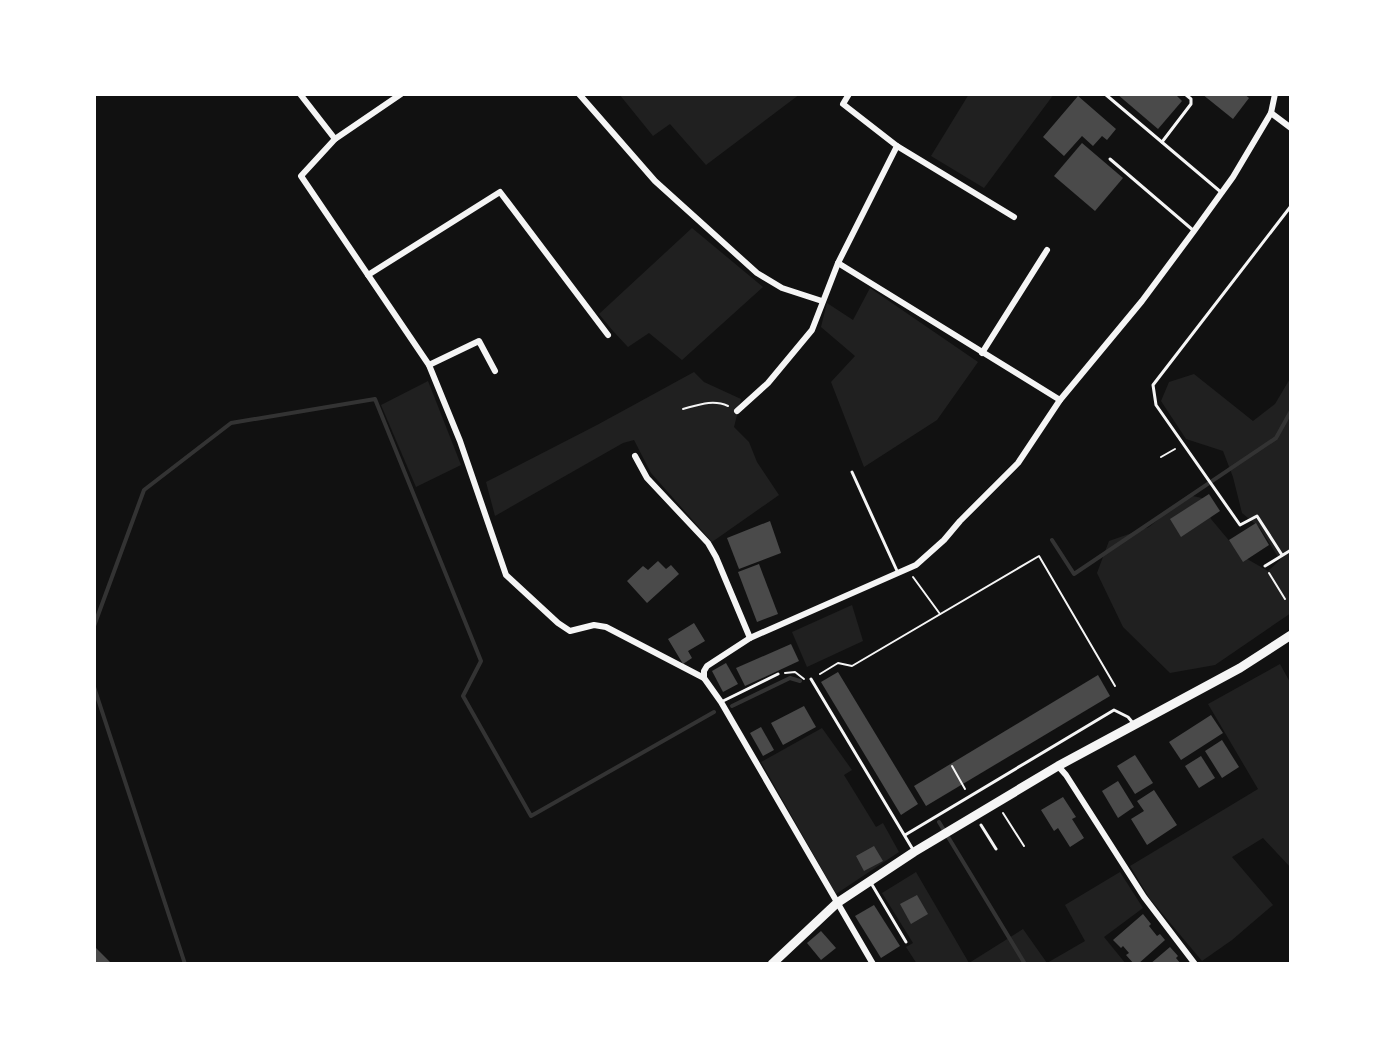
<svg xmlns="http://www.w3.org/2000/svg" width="1385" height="1058" viewBox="0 0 1385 1058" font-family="Montserrat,sans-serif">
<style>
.green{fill:#202020}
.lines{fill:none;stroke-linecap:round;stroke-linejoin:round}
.stream{stroke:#333;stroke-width:4}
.building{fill:#4a4a4a}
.path{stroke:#f5f5f5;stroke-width:2}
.service{stroke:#f5f5f5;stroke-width:3}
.minor{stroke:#f5f5f5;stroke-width:6}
.primary{stroke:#f5f5f5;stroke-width:9}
</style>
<rect width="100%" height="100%" fill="#111"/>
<g class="green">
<path d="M619 94H800L706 165 670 124 653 136Z"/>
<path d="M969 94H1054L984 188 931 156Z"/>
<path d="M692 228 763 287 682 360 649 333 628 347 613 331 599 314Z"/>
<path d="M870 288 978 362 937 420 864 467 831 382 855 356 821 327 827 303 853 320Z"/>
<path d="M694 372 704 382 741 399 734 427 749 442 757 462 779 495 712 542 651 473 634 440 623 443 495 516 486 482 597 425Z"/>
<path d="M1194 374 1253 421 1275 404 1291 377V613L1215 665 1170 673 1123 627 1097 573 1109 541 1149 527 1188 495 1202 498 1211 519 1242 556 1268 571 1280 560 1260 528 1242 513 1233 477 1223 451 1186 439 1161 401 1169 382Z"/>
<path d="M428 381 461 465 416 487 381 405Z"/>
<path d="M852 605 863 641 807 667 792 632Z"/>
<path d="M1280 664 1291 684V868L1263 838 1232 857 1273 905 1232 940 1202 961 1150 899 1130 866 1258 789 1208 704Z"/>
<path d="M822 728 852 770 844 775 876 827 883 823 899 852 836 894 761 762Z"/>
<path d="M916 872 969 963 1023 929 1047 963 1085 941 1065 905 1120 872 1143 908 1104 937 1126 964H917L906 947 913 943 882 893Z"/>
</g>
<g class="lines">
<g class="stream">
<path d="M1052 540 1074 574 1276 438 1291 411"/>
<path d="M94 626 144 490 231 423 375 399 481 661 463 696 531 816 714 712"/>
<path d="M94 687 185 964"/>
<path d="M732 706 790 678 800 681"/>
<path d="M939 822 1025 964"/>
</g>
</g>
<g class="building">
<path d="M1117 94H1175L1182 101 1158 129Z"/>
<path d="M1202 94H1244L1249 98 1233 119Z"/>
<path d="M1078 96 1116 129 1107 140 1102 136 1093 146 1082 136 1064 156 1043 137Z"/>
<path d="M1082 143 1123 178 1095 211 1054 176Z"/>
<path d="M1209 494 1220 511 1181 537 1170 519Z"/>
<path d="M770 521 781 553 739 569 727 538Z"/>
<path d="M1256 523 1269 545 1243 562 1229 540Z"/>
<path d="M658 561 666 569 671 565 679 574 647 603 627 581 643 566 648 570Z"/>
<path d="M759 564 778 614 757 622 738 572Z"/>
<path d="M694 623 705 641 688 651 692 658 683 664 668 639Z"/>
<path d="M791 644 799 661 745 686 736 668Z"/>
<path d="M726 663 738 684 723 692 712 671Z"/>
<path d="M838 672 918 804 901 815 821 682Z"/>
<path d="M1098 675 1110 696 926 806 914 786Z"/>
<path d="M804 706 816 727 783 745 771 723Z"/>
<path d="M1211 715 1223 733 1181 760 1169 742Z"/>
<path d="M761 727 774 750 763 756 750 733Z"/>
<path d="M1222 740 1239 767 1222 778 1205 751Z"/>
<path d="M1135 755 1153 783 1135 794 1117 766Z"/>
<path d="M1201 756 1215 778 1199 788 1185 766Z"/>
<path d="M1118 781 1134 807 1118 818 1102 791Z"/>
<path d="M1154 790 1177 825 1147 845 1131 819 1144 811 1137 801Z"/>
<path d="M1063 797 1076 817 1072 819 1084 838 1070 847 1058 828 1054 831 1041 810Z"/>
<path d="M874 846 883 861 864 871 856 856Z"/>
<path d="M917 895 928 914 911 924 900 904Z"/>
<path d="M874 905 900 946 881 958 855 916Z"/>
<path d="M1143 914 1151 924 1149 926 1157 936 1160 934 1165 940 1138 964H1134L1126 955 1129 953 1123 946 1121 948 1113 940Z"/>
<path d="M821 931 836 948 821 960 807 943Z"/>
<path d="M94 946 112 964H94Z"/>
<path d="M1170 947 1178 956 1176 958 1181 964H1150Z"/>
</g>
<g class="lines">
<g class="path">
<path d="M683 409C698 405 713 399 728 406"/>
<path d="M1161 457 1175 449"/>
<path d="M1269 573 1285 599"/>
<path d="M913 577 940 614"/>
<path d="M785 673 795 672 804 679"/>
<path d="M820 674 838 663 852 666 1039 556 1115 686"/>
<path d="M952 766 965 789"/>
<path d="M1003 813 1024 846"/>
</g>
<g class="service">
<path d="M1105 94 1222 193"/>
<path d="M1162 142 1191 104V99L1185 94"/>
<path d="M1110 159 1194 231"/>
<path d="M852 472 898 573"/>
<path d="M1282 555 1257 516 1240 525 1156 405 1153 385 1291 206"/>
<path d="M1265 566 1291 550"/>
<path d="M811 679 912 848"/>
<path d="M721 702 778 674"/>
<path d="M981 825 996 849"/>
<path d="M905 835 1114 710 1128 717 1133 723"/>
<path d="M871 883 906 942"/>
</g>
<g class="minor">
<path d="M300 94 335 139"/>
<path d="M401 94 335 139 301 176 429 365 460 441 506 575 558 623 570 631 594 625 606 627 704 678"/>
<path d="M579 94 655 181 757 273 782 288 822 301"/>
<path d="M1271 113 1291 128"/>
<path d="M897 146 1014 217"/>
<path d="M838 263 1060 400"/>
<path d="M368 275 500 192 608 335"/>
<path d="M982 353 1047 250"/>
<path d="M429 365 479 341 495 371"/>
<path d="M737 411 768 383 812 330 838 263 897 146 843 104 849 94"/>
<path d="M635 456 647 478 708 543 716 557 750 638"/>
<path d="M1058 766 1066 775 1144 897 1195 964"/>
<path d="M873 964 721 702 704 678V671L707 666 750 638 916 565 944 540 960 521 1018 463 1060 400 1142 301 1194 231 1233 177 1271 113 1275 94"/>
</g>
<path class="primary" d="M772 964 837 903 914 852 1058 766 1240 668 1291 635"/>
</g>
<rect width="1385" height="1058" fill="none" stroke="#ffffff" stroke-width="192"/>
</svg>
